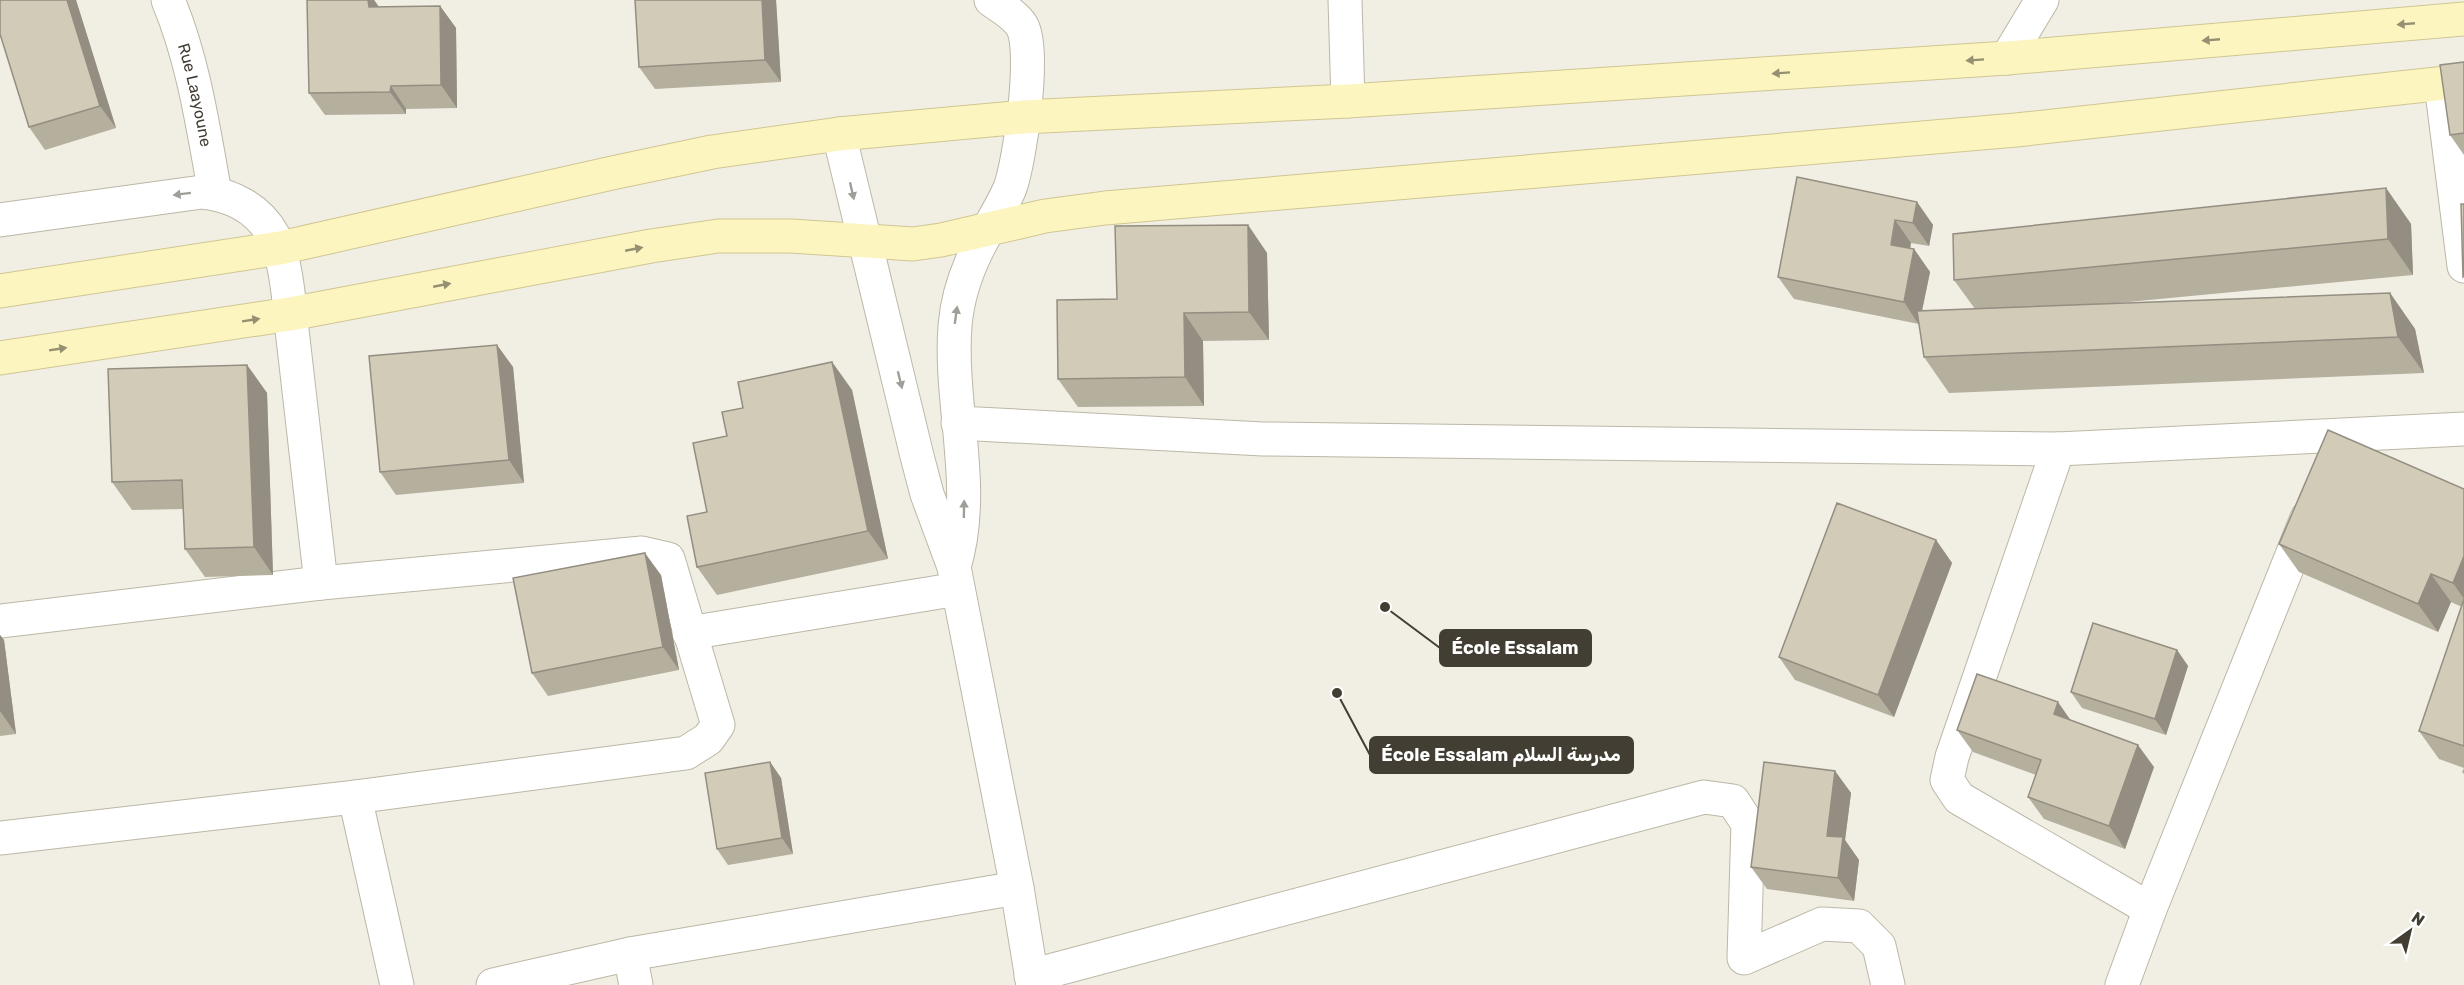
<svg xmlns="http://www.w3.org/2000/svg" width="2464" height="985" viewBox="0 0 2464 985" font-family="Rubik,Cairo,sans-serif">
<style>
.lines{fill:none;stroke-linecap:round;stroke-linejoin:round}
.street-casing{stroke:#bcb7a6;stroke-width:35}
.secondary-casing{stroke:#d0c693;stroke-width:35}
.street{stroke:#fff;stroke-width:33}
.secondary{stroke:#fdf5c0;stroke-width:33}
.wall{fill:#b5af9e}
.shaded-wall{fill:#938e81}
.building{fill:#d2cbb8;stroke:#938e81;stroke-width:1.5}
.oneway{fill:#969072}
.oneway2{fill:#a09e99}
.labels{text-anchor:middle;stroke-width:4.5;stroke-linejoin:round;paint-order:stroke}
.street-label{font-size:16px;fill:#423e33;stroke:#fff}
.leader{fill:none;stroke:#423e33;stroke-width:2}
.callout-dot{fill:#423e33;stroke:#fff;stroke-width:2}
.callout{fill:#423e33;stroke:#423e33;stroke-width:2}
.callout-label{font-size:18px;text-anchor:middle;font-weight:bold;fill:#fff}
</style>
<rect width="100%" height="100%" fill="#f1eee3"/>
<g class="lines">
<defs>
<g id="street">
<path id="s1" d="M168 0C194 62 203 128 215 193"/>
<path d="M1345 0 1348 101"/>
<path d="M2007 58 2042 0"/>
<path d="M2441 84 2464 266"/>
<path d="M839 134 917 456 927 494 954 567 1017 888 1033 985"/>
<path d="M0 220 202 192C231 195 258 208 273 235 288 260 290 317 294 347 303 426 312 504 321 583"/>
<path d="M958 423 1263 439 2058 449 2464 429"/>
<path d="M2058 449 1952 757 1947 780 1959 798 2150 909"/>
<path d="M954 567C978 488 949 406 955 326 957 300 966 272 978 248 988 228 1001 209 1010 188 1020 160 1036 51 1022 26 1016 16 1000 6 991 0"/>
<path d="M0 621 321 583 642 553 668 559 718 725 708 739 686 753 355 797 0 838"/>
<path d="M689 633 958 589"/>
<path d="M355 797 397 985"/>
<path d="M630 954 636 985"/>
<path d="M1031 976 1704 797 1733 801 1748 824 1744 958 1822 924 1859 926 1879 946 1888 985"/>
<path d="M493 985 630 954 1017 888"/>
<path d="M2122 985 2150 909 2307 518"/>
</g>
<g id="secondary">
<path d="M0 291 280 248 612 173 712 152 839 134 1023 117 1348 101 2007 58 2464 19"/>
<path d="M0 358 290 314 651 246 718 236H791L913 244 941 240 1045 216 1105 208 2016 130 2464 81"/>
</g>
</defs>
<use href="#street" class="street-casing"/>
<use href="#secondary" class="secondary-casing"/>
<use href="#street" class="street"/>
<use href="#secondary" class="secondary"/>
</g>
<g class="wall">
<path d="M0 0H76L116 128 45 150 29 127Z"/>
<path d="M307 0H374L379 7 440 6 456 28 457 108 406 109V114L325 115 309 93Z"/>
<path d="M776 0 781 82 655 89 639 67Z"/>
<path d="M2464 62V155L2450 135Z"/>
<path d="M2386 188 2411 224 2413 275 2107 304 2390 293 2415 329 2424 373 1949 393 1924 357 1919 324 1794 299 1778 277 1917 202 1933 225 1929 246 1911 243 1910 248 1914 249 1930 272 1922 311 1975 309 1954 280Z"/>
<path d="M1248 225 1267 253 1269 340 1203 341 1204 406 1078 407 1058 379 1117 299Z"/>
<path d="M497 345 513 367 524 483 396 495 380 472Z"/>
<path d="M832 362 852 390 888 559 717 595 697 567 727 436 743 408Z"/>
<path d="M247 365 267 393 273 575 205 577 185 549 183 509 132 510 112 482Z"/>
<path d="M2464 489V774L2462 772 2464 768 2439 759 2419 731 2462 607 2451 602 2438 632 2299 572 2279 544Z"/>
<path d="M1936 540 1952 563 1894 717 1795 680 1779 657Z"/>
<path d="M661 575 679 670 548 696 532 673Z"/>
<path d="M0 635 4 640 16 734 0 736Z"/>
<path d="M2177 650 2188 666 2166 735 2082 708 2071 692Z"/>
<path d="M2070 720 2154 767 2125 849 2044 819 2028 797 2036 775 1973 752 1957 730Z"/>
<path d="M770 762 781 778 793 854 728 865 717 849Z"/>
<path d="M1835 771 1851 793 1845 840 1859 860 1854 901 1767 889 1751 867Z"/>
</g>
<g class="shaded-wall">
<path d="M67 0H76L116 128 100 106Z"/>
<path d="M368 0H374L384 14 369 7Z"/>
<path d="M762 0H776L781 82 765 60Z"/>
<path d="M440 6 456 28 457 108 441 85Z"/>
<path d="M391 86 406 109V114L390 92Z"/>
<path d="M2386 188 2411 224 2413 275 2388 239Z"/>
<path d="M1917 202 1933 225 1929 246 1913 223Z"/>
<path d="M1895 220 1911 243 1907 268 1891 245Z"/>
<path d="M1248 225 1267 253 1269 340 1249 312Z"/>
<path d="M1914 249 1930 272 1919 325 1904 302Z"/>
<path d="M2390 293 2415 329 2424 373 2398 337Z"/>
<path d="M1184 313 1203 341 1204 406 1185 377Z"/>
<path d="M497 345 513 367 524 483 509 460Z"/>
<path d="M832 362 852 390 888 559 868 531Z"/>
<path d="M247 365 267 393 273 575 254 547Z"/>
<path d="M1936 540 1952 563 1894 717 1878 695Z"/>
<path d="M645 553 661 575 679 670 663 647Z"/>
<path d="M2464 556V599L2453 583Z"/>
<path d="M2431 574 2451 602 2438 632 2418 604Z"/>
<path d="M0 635 4 640 16 734 0 711Z"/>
<path d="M2177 650 2188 666 2166 735 2155 719Z"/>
<path d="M2058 702 2074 725 2054 714Z"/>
<path d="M2138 745 2154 767 2125 849 2109 826Z"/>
<path d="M770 762 781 778 793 854 782 838Z"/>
<path d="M1835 771 1851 793 1845 840 1859 860 1854 901 1838 878 1827 836Z"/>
</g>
<g class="building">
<path d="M0 0H67L100 106 29 127 0 34Z"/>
<path d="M307 0H368L369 7 440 6 441 85 391 86 390 92 309 93Z"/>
<path d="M635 0H762L765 60 639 67Z"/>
<path d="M2464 62V133L2450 135 2440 65Z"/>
<path d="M1797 177 1917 202 1913 223 1895 220 1891 245 1914 249 1904 302 1778 277Z"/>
<path d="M2386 188 2388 239 1954 280 1953 234Z"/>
<path d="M2461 204H2464V276L2463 277Z"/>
<path d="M1248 225 1249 312 1184 313 1185 377 1058 379 1057 300 1117 299 1115 226Z"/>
<path d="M2390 293 2398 337 1924 357 1917 311Z"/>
<path d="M497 345 509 460 380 472 369 356Z"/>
<path d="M832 362 868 531 697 567 687 516 707 512 693 443 727 436 722 412 743 408 738 382Z"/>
<path d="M247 365 254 547 185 549 182 480 112 482 108 369Z"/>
<path d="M2328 430 2464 489V556L2453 583 2431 574 2418 604 2279 544Z"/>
<path d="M1837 503 1936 540 1878 695 1779 657Z"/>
<path d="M645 553 663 647 532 673 513 578Z"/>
<path d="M2464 599V746L2419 731Z"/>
<path d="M2093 623 2177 650 2155 719 2071 692Z"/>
<path d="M1977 674 2058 702 2054 714 2138 745 2109 826 2028 797 2041 760 1957 730Z"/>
<path d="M770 762 782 838 717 849 705 773Z"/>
<path d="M1764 762 1835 771 1827 836 1843 837 1838 878 1751 867Z"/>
</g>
<defs><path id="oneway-solid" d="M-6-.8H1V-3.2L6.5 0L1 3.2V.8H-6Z" transform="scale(1.5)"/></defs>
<g class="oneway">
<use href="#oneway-solid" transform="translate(2406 24) rotate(175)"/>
<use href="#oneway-solid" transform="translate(2211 40) rotate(175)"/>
<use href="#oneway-solid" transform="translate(1975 60) rotate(176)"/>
<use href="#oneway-solid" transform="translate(1781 73) rotate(176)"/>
<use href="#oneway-solid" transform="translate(634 249) rotate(-11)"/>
<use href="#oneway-solid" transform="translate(442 285) rotate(-11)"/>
<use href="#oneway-solid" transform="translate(251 320) rotate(-9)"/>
<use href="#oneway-solid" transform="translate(58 349) rotate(-9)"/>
</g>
<g class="oneway2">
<use href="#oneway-solid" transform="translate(852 191) rotate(77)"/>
<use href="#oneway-solid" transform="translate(182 194) rotate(173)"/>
<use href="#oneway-solid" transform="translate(956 315) rotate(-82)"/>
<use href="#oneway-solid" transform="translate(900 380) rotate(76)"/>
<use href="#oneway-solid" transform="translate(964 509) rotate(-89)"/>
</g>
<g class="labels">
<g class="street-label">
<text dy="6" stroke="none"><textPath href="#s1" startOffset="99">Rue Laayoune</textPath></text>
</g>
</g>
<path class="leader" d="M1385 607L1440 648M1337 693L1370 755"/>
<g class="callout-dot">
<circle cx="1385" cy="607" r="6"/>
<circle cx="1337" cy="693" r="6"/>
</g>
<g class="callout">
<rect x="1440" y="630" width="151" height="36" rx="6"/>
<rect x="1370" y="737" width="263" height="36" rx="6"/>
</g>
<g class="callout-label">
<text x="1515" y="654">École Essalam</text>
<text x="1501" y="761">École Essalam مدرسة السلام</text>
</g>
<g transform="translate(2410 931) rotate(34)" stroke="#ffffff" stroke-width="4.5" paint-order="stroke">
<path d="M0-4.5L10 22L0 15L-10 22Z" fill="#423e33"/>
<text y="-9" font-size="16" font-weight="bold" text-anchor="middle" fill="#423e33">N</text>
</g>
</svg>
